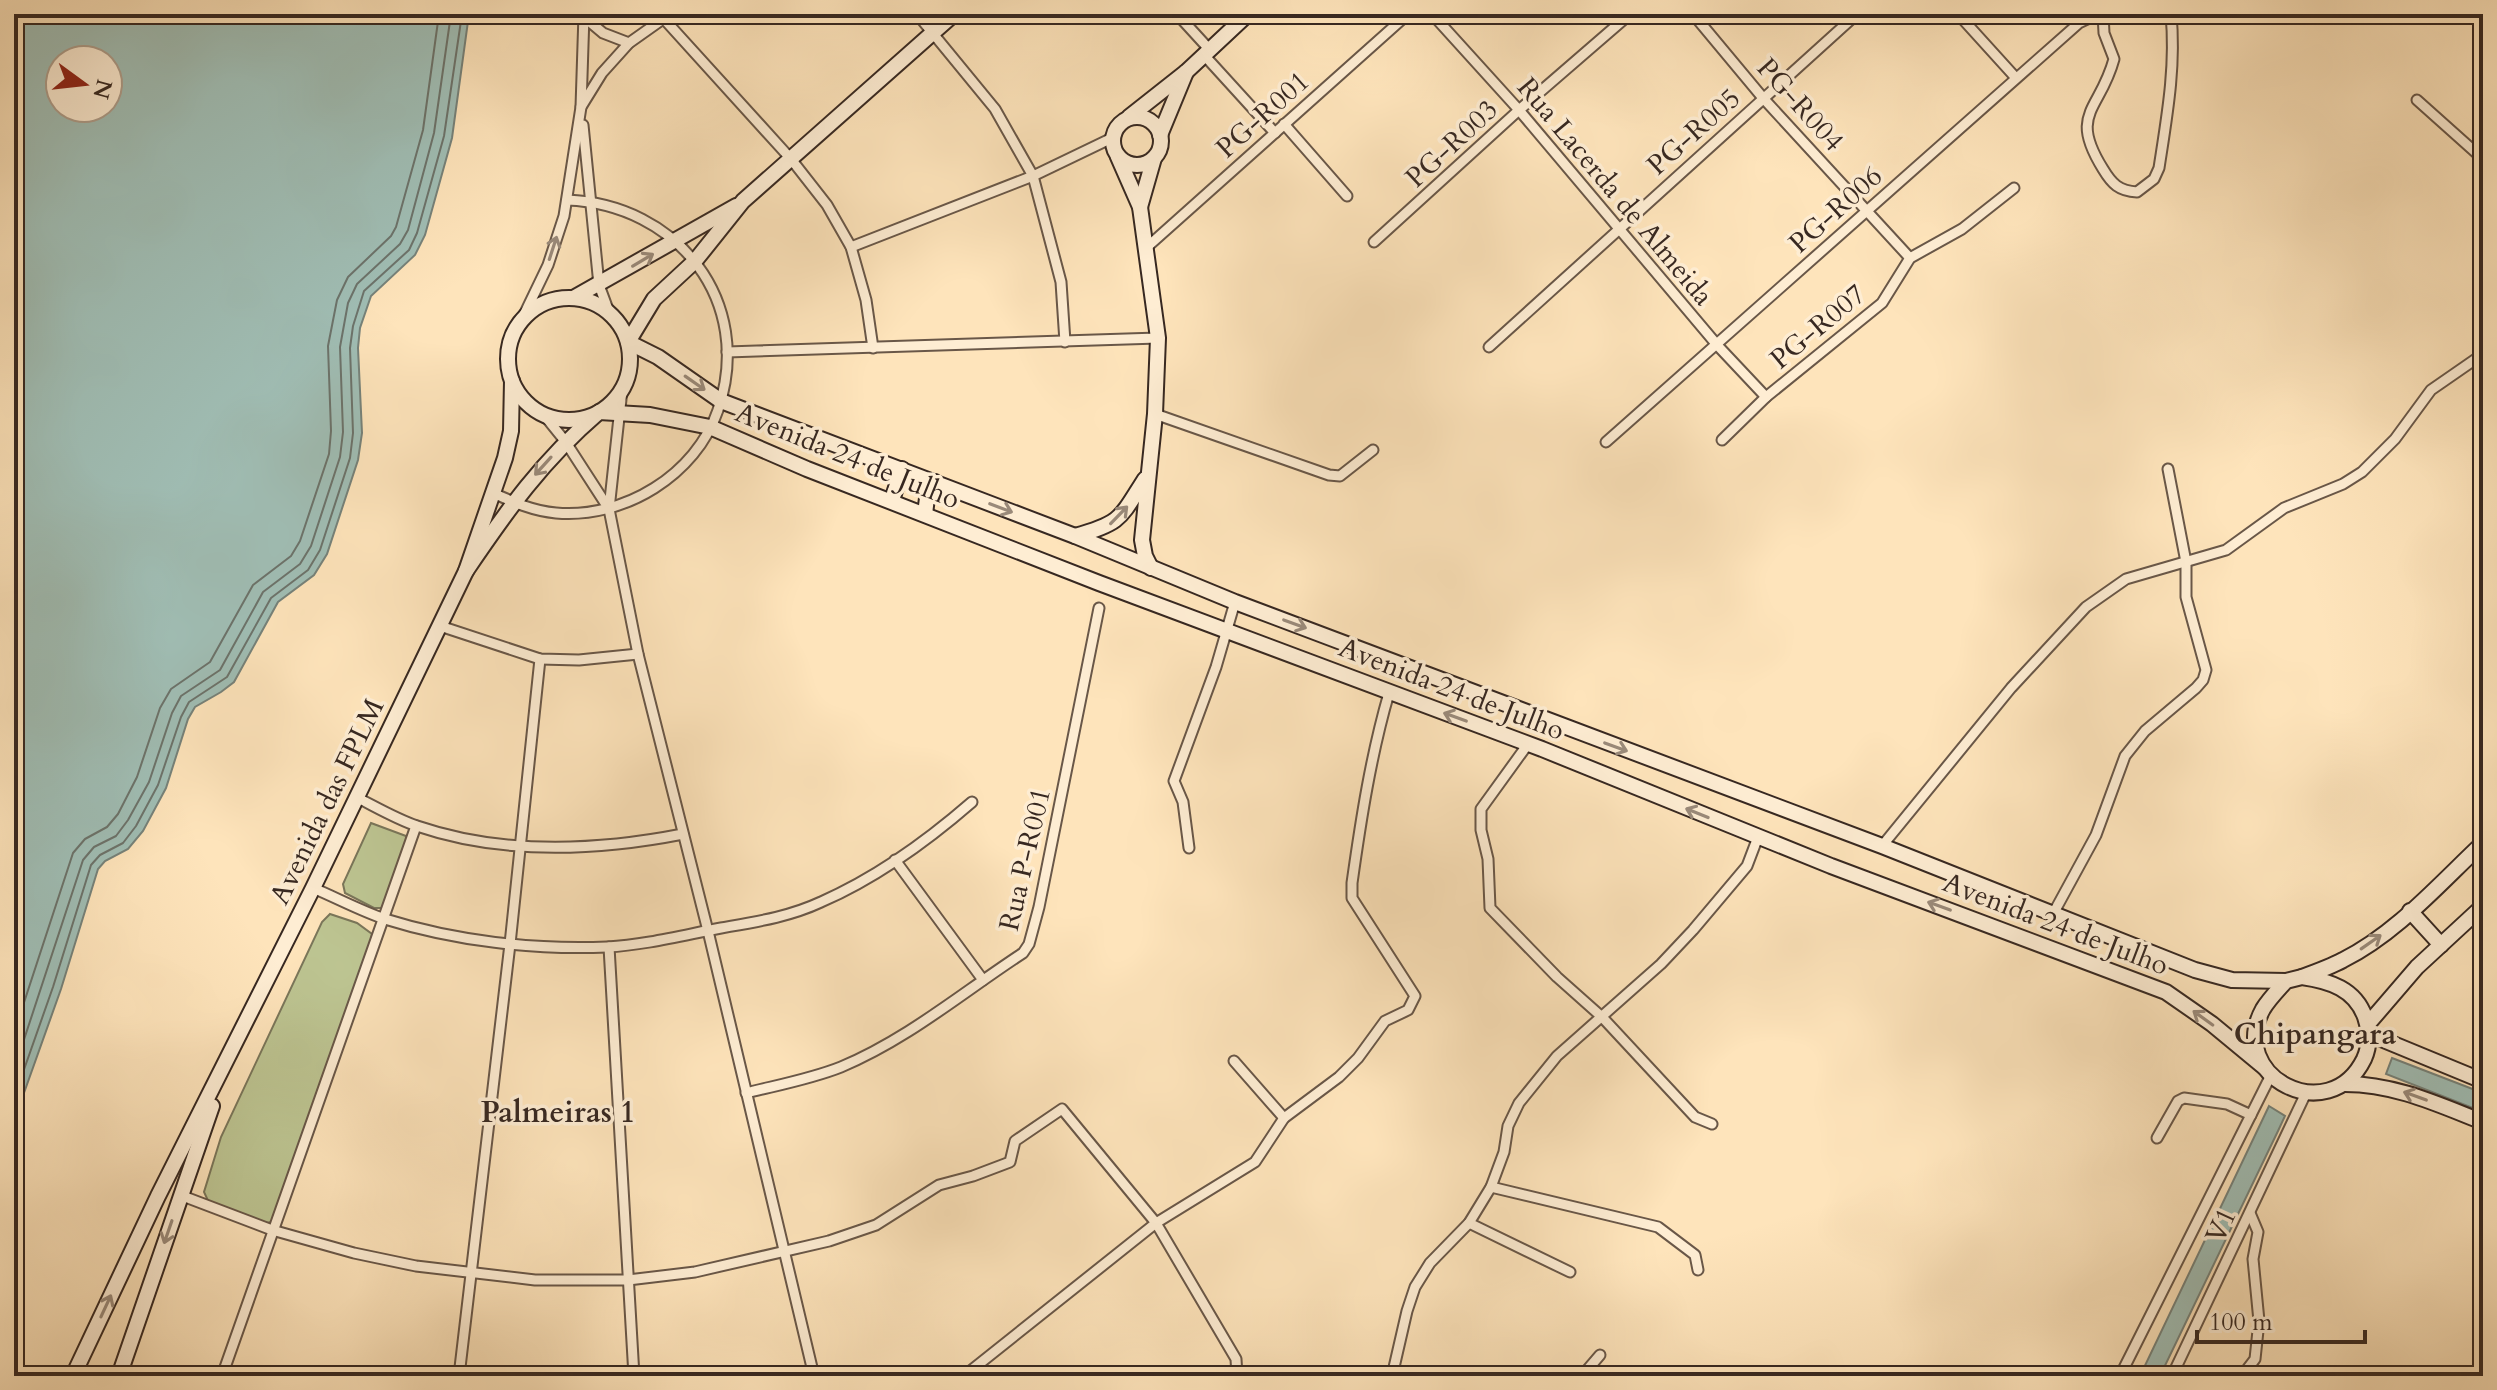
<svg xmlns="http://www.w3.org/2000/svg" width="2497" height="1390" viewBox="0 0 2497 1390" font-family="Cardo,serif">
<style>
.green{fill:#bdc592;stroke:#7a765a;stroke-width:2}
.water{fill:#a0beb5;stroke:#76827a;stroke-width:2;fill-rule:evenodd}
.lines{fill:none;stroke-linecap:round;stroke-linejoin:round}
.shore{stroke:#6c736b;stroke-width:2}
.street-casing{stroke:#695748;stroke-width:13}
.secondary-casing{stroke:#372821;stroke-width:18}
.street{stroke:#feedd3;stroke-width:9}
.secondary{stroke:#feedd3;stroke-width:14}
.oneway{stroke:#9a8a7a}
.labels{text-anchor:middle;stroke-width:7;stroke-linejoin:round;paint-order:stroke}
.street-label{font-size:28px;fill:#372821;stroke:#feedd3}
.neighbourhood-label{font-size:30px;font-weight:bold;fill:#372821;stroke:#feedd3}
</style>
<rect width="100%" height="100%" fill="#fee4bb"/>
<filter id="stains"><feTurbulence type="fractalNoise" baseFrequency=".0025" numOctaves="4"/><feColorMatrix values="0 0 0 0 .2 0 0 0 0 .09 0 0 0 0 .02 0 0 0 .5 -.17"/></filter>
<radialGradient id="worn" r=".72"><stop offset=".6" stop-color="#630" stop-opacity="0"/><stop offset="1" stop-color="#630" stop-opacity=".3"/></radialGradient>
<g class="green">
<path d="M371 823 406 836V848L384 908H374L345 893 343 884Z"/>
<path d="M330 914 357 923 372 934 370 948 272 1222 261 1224 210 1205 204 1192 221 1137 322 922Z"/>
</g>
<g class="water">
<path d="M14 14H469L452 138 425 235 415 255 371 296 360 328 358 348 362 433 358 460 327 554 314 575 278 602 234 682 221 692 195 707 188 719 166 788 143 831 128 849 105 861 98 869 61 989 14 1121ZM108 60V108H60V60Z"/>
<path d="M2392 1058 2483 1093V1112L2386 1074Z"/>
<path d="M2269 1106 2285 1116 2278 1131 2160 1376H2140Z"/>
</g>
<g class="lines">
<g class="shore">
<path d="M14 1033 73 853 85 839 107 827 118 814 137 777 160 708 171 689 210 662 253 585 291 556 300 541 329 454 331 431 328 346 337 300 348 277 391 236 396 227 423 130 439 14"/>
<path d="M14 1070 83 860 94 847 116 836 128 820 149 782 172 713 181 696 220 670 263 592 300 564 311 546 340 457 343 432 340 347 348 303 357 284 400 244 408 230 434 133 451 14"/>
<path d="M14 1098 53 987 91 865 100 855 123 843 136 826 158 785 181 717 189 702 227 677 271 598 308 570 320 550 350 458 353 433 350 348 353 326 364 291 409 250 417 233 444 136 462 14"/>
</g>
<defs>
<g id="street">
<path d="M917 14 995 109 1033 176 1061 282 1065 342"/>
<path d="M1177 14 1209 49"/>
<path d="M1432 14 1519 110 1718 346 1766 397"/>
<path d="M1693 14 1763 98 1910 258"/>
<path d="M1958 14 2016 78"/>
<path d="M2103 14 2104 33 2114 59C2100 111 2068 113 2103 169 2112 184 2119 191 2137 192L2154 179 2159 168C2167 116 2176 67 2171 14"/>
<path d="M584 17 603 33 629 43"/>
<path d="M664 19 791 159 827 205 851 247 866 300 873 348"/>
<path d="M1204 55 1275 133"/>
<path d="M2417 100 2483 159"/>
<path d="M581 107 584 14"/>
<path d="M1284 124 1347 196"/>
<path d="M583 125 599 285 609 312"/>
<path d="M1374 242 1519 110 1630 14"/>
<path d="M851 247 1033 176 1112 138"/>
<path d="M1146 248 1408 14"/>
<path d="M522 319 548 265 564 216 581 107 602 73 629 43 670 14"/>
<path d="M1489 347 1857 14"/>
<path d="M727 352 1158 338"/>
<path d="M622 390 609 509 638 654 708 931 814 1376"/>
<path d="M1155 414 1329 475 1340 476 1373 450"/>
<path d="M544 415 565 441 609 509"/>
<path d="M1722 440 1766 397 1882 303 1910 258 1962 229 2014 188"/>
<path d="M1606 442 2079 23 2098 14"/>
<path d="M493 493C513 502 533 511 556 513 624 519 696 475 718 410 755 301 677 204 567 200"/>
<path d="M440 626 540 659 579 660 638 654"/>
<path d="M1528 744 1481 809V830L1488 859 1490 908 1557 977 1602 1017 1695 1117 1712 1124"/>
<path d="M356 797C376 807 396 819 417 826 502 855 596 851 683 834"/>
<path d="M1882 846 2011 688 2086 607 2126 579 2226 550 2284 508 2343 484 2362 472 2395 439 2431 390 2483 354"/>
<path d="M1189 848 1183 802 1174 781 1216 667 1235 602"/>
<path d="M895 860 983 980"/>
<path d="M313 888C337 898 361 911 385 919 455 941 534 950 607 947 645 945 684 935 721 928 755 922 789 917 821 902 876 878 926 842 972 802"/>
<path d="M2053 914 2096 835 2125 756 2145 731 2196 688 2203 680 2206 670 2186 597V562L2168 469"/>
<path d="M609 947 634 1376"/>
<path d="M1234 1061 1284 1118"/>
<path d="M746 1093C778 1085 811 1079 841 1067 908 1039 963 992 1023 953L1029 944 1039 907 1099 608"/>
<path d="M2157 1138 2178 1101 2184 1098 2227 1104 2251 1115"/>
<path d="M1491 1187 1658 1227 1695 1255 1698 1270"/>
<path d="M180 1195 272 1230 354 1253 416 1266 535 1280H628L695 1272 829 1241 876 1225 939 1185 973 1176 1010 1162 1015 1141 1062 1109 1156 1223 1236 1359 1237 1376"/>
<path d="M1469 1223 1570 1272"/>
<path d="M222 1376 416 826"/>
<path d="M459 1376 510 944 540 659"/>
<path d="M964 1376 1156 1223 1255 1162 1284 1118 1339 1077 1358 1058 1385 1021 1408 1010 1415 996 1352 898V883C1361 819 1371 755 1389 693"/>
<path d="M1392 1376 1407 1311 1415 1287 1430 1263 1469 1223 1491 1187 1504 1152 1508 1126 1519 1103 1557 1056 1661 964 1693 930 1747 866 1758 837"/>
<path d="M1582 1376 1600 1355"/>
<path d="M2120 1376 2271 1075"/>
<path d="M2172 1376 2306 1093"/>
<path d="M2242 1376 2255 1359 2259 1321 2253 1259 2258 1232 2250 1213"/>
</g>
<g id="secondary">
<path d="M954 14 743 201 695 261 654 299 628 342 658 357 721 401 1075 536 1235 602 1882 846 2195 970 2232 980 2286 981"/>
<circle cx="1137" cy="141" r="24"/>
<path d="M1129 117 1186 72 1248 14"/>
<path d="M1160 135 1186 72"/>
<path d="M1118 157 1140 207 1158 338 1155 414 1142 540 1145 556 1151 568"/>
<path d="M1140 207 1154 158"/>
<path d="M575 297 736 206"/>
<circle cx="569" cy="359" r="61"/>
<path d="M892 500 902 469"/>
<path d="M925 514 927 498 935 482"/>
<path d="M1075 536C1122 523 1120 518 1145 479"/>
<path d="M466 571C508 509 542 461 599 412L650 415 710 427 807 469 1099 583 1542 749 1831 866 2166 992 2212 1024 2264 1067"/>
<path d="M2410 911 2441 945"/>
<path d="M2302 977C2330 981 2355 989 2365 1017 2370 1030 2370 1046 2364 1059 2329 1130 2226 1076 2263 1009 2269 999 2278 990 2286 981Z"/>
<path d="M2302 977C2316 972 2330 967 2343 960 2397 933 2440 883 2483 843"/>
<path d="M2368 1024 2417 967 2483 906"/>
<path d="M2369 1034 2483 1081"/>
<path d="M2345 1084C2395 1084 2437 1104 2483 1122"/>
<path d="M73 1376 158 1196 313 888 466 571 505 458 511 431 512 381"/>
<path d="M119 1376 212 1106"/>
</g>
</defs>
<use href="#street" class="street-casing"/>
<use href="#secondary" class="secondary-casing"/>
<use href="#street" class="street"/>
<use href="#secondary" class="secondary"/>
</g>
<defs><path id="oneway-shaft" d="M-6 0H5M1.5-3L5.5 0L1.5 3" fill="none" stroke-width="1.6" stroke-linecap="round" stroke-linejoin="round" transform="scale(2)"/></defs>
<g class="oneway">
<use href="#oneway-shaft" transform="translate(553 248) rotate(-72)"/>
<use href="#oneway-shaft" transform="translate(643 260) rotate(-31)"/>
<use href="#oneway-shaft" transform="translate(695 383) rotate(35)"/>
<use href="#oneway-shaft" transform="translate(543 466) rotate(132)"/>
<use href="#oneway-shaft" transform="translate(1001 508) rotate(21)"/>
<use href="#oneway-shaft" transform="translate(1119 515) rotate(-46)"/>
<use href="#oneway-shaft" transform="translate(1295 624) rotate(20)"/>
<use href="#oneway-shaft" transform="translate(1455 717) rotate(-160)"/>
<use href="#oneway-shaft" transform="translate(1616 747) rotate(20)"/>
<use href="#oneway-shaft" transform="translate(1697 813) rotate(-158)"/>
<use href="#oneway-shaft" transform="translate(1939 906) rotate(-160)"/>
<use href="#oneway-shaft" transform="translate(2371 942) rotate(-35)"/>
<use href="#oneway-shaft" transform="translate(2203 1018) rotate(-144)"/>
<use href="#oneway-shaft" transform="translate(2415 1096) rotate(-160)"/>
<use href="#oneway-shaft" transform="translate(168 1232) rotate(109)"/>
<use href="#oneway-shaft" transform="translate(106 1306) rotate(-65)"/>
</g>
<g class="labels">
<g class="street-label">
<text transform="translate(1801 104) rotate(48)" y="10">PG-R004</text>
<text transform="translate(1262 114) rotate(-42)" y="10">PG-R001</text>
<text transform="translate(1693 131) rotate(-42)" y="10">PG-R005</text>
<text transform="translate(1451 143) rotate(-43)" y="10">PG-R003</text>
<text transform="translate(1616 191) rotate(50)" y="10">Rua Lacerda de Almeida</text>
<text transform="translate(1835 209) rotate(-42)" y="10">PG-R006</text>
<text transform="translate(1817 326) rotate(-40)" y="10">PG-R007</text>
<text transform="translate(848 455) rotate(22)" y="10">Avenida 24 de Julho</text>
<text transform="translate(1452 688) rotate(21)" y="10">Avenida 24 de Julho</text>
<text transform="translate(326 801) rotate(-64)" y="10">Avenida das FPLM</text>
<text transform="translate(1024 859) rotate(-77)" y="10">Rua P-R001</text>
<text transform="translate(2056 923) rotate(21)" y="10">Avenida 24 de Julho</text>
<text transform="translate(2220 1225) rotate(-65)" y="10">V1</text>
</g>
<g class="neighbourhood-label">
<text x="2315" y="1044">Chipangara</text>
<text x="558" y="1122">Palmeiras 1</text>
</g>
</g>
<rect width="2497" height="1390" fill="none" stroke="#fee4bb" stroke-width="48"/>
<rect x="16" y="16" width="2465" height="1358" fill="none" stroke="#372821" stroke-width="4"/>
<rect x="24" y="24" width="2449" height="1342" fill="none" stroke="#372821" stroke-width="2"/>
<g transform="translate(84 84) rotate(105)"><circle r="38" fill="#feedd3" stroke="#ae9e8c" stroke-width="2"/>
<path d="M0-6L14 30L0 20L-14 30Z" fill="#8f2418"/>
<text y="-12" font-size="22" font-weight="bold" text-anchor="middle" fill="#372821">N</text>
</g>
<path d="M2197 1330v12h168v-12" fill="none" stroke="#372821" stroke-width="4"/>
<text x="2209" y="1330" font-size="24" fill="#372821" stroke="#feedd3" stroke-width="6" paint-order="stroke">100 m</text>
<rect width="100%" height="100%" filter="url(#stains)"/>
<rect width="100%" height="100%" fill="url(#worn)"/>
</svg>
